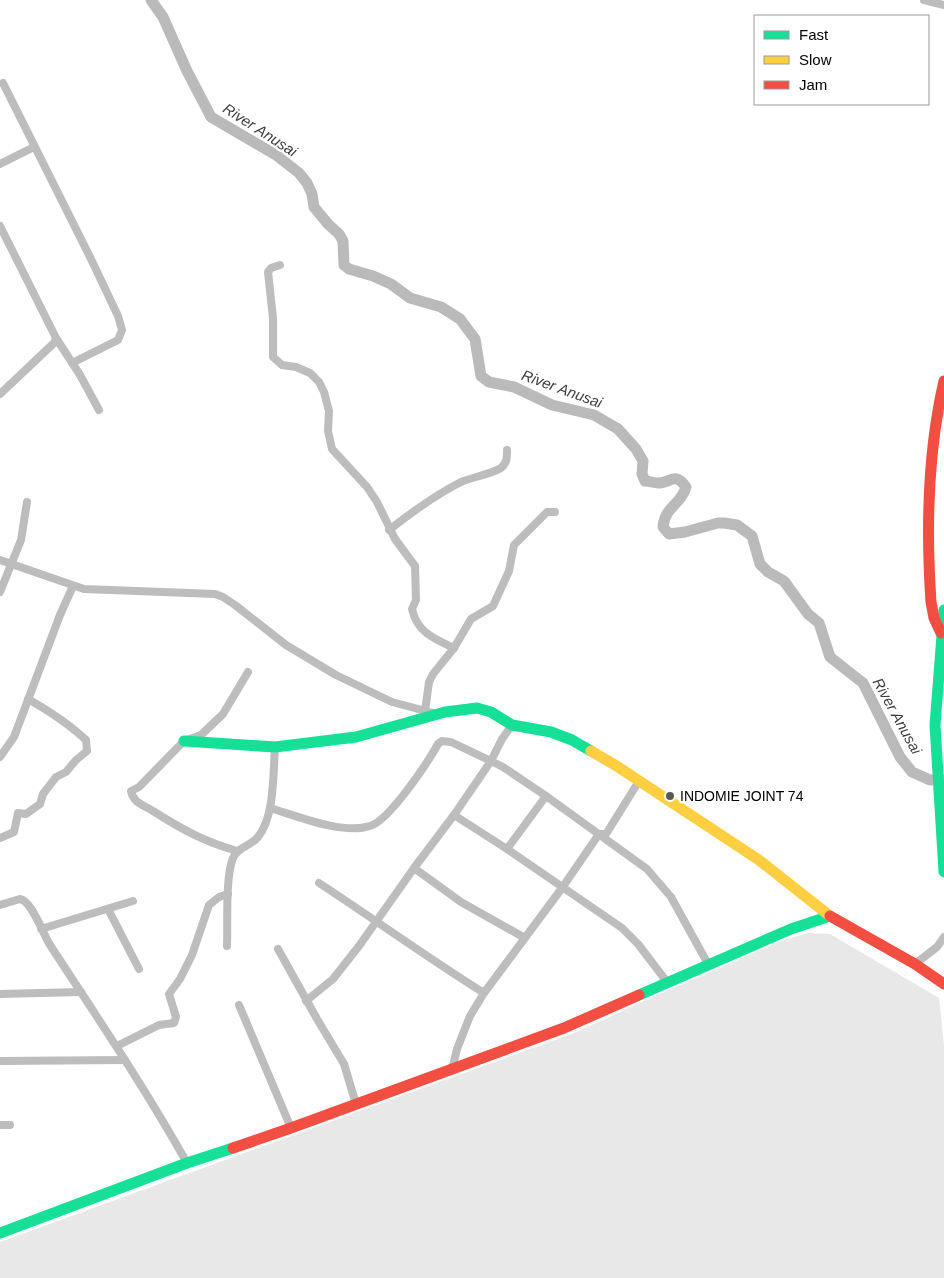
<svg xmlns="http://www.w3.org/2000/svg" width="944" height="1278" viewBox="0 0 944 1278" font-family="Helvetica,sans-serif">
<style>
.green{fill:#e8e8e8}
.lines{fill:none;stroke-linecap:round;stroke-linejoin:round}
.river{stroke:#bababa;stroke-width:11}
.street{stroke:#bdbdbd;stroke-width:8}
.fast{stroke:#16e098;stroke-width:11}
.slow{stroke:#ffcf43;stroke-width:11}
.jam{stroke:#f24e42;stroke-width:11}
.poi-dot{fill:#595959;stroke:#fff;stroke-width:2}
.labels{text-anchor:middle;stroke-width:4.5;stroke-linejoin:round;paint-order:stroke}
.poi-label{font-size:14px;fill:#000;stroke:#fff;text-anchor:start}
.water-label{font-size:15px;font-style:italic;fill:#3d3d3d;stroke:#fff}
</style>
<rect width="100%" height="100%" fill="#fff"/>
<path class="green" d="M808 933 830 934 939 998 944 1045V1278H0V1242L574 1033 646 1000 784 940Z"/>
<g class="lines">
<path class="river" d="M151 0 163 17 187 71 211 117 276 155 299 173 307 183 312 194 314 207 328 224 339 234 343 241 344 265 349 269 373 276 391 284 410 298 441 307 460 319 475 339 481 376 489 382 514 387 552 405 594 415 618 429 636 449 643 461 642 474 645 481C649 481 654 483 658 483 672 483 674 471 686 487 681 505 665 506 663 527L669 534 685 532 718 523H724L737 525 752 536 760 564 768 572 784 581 808 614 819 623 830 657 863 683 900 757 912 772 930 780H944"/>
<g class="street">
<path d="M924 0 944 5"/>
<path d="M3 83 91 259 118 316 122 330 118 340 72 363"/>
<path d="M0 164 34 147"/>
<path d="M0 226 56 338 54 343 0 394"/>
<path d="M280 265 271 268 268 272 273 318V357L282 365 296 367 310 373 319 382 324 392 329 411 328 431 332 449 367 487 377 502 395 539 415 566 416 600 412 609C417 632 434 639 454 648"/>
<path d="M56 338 80 375 99 410"/>
<path d="M389 530C412 512 435 495 461 482 473 477 491 474 501 468 507 463 507 458 507 450"/>
<path d="M0 560 84 589 215 594 223 597 235 605 286 645 336 675 392 702 437 714"/>
<path d="M0 592 21 540 27 502"/>
<path d="M425 711 429 682 433 674 454 648 471 619 493 606 509 571 514 545 547 512H555"/>
<path d="M512 725 502 739 491 761 503 767 546 796 647 869 671 897 708 964"/>
<path d="M0 757 14 737 60 615 73 586"/>
<path d="M270 808C297 816 343 835 370 826 389 821 428 762 438 744L442 741 451 742 491 761 454 815 414 868 359 946 333 979 306 1001"/>
<path d="M454 815 507 849 622 928 638 944 667 982"/>
<path d="M0 838 14 832 18 813 26 814 40 804 43 794 56 777 66 772 76 760 87 751 86 740C69 724 49 711 28 699"/>
<path d="M507 849 546 796"/>
<path d="M237 851C203 841 183 830 153 811 144 805 133 803 131 791L139 787 184 741 201 735 223 714 248 672"/>
<path d="M414 868 461 902 525 938"/>
<path d="M319 883C374 919 428 958 484 993"/>
<path d="M0 905 20 899C32 901 43 934 50 945 97 1017 145 1088 187 1163"/>
<path d="M108 909 139 969"/>
<path d="M41 929 133 901"/>
<path d="M227 946C228 923 225 878 233 858 237 847 251 846 258 837 275 816 273 773 275 747"/>
<path d="M278 949 317 1019 344 1064 356 1104"/>
<path d="M915 964 937 947 944 937"/>
<path d="M0 994 81 992"/>
<path d="M239 1005 291 1128"/>
<path d="M117 1046 159 1025 174 1023 176 1017 169 994 180 979 192 955 209 905 219 897 228 894"/>
<path d="M0 1061 125 1060"/>
<path d="M452 1070 457 1049 470 1016 484 993 562 888 599 834H606L639 781"/>
<path d="M0 1125H10"/>
</g>
<g class="fast">
<path d="M944 610 935 725 944 872"/>
<path d="M184 741 275 747 356 737 445 712 477 708 491 712 512 725 551 732 572 740 591 751"/>
<path d="M639 995 791 929 830 916"/>
<path d="M0 1233 187 1163 233 1148"/>
</g>
<path class="slow" d="M591 751 615 765 759 860 830 916"/>
<g class="jam">
<path d="M941 633 934 618 931 602C926 528 927 454 944 381"/>
<path d="M830 916 915 964 944 984"/>
<path d="M233 1148 291 1128 564 1028 639 995"/>
</g>
</g>
<circle class="poi-dot" cx="670" cy="796" r="5"/>
<g class="labels">
<g class="poi-label">
<text x="680" y="801">INDOMIE JOINT 74</text>
</g>
<g class="water-label">
<text transform="translate(260 130) rotate(33)" y="5">River Anusai</text>
<text transform="translate(562 389) rotate(20)" y="5">River Anusai</text>
<text transform="translate(897 716) rotate(61)" y="5">River Anusai</text>
</g>
</g>
<rect x="754" y="15" width="175" height="90" fill="#ffffff" stroke="#999999"/>
<rect x="764" y="31" width="25" height="8" fill="#16e098" stroke="#999999"/>
<text x="799" y="40" font-size="15" fill="#000000">Fast</text>
<rect x="764" y="56" width="25" height="8" fill="#ffcf43" stroke="#999999"/>
<text x="799" y="65" font-size="15" fill="#000000">Slow</text>
<rect x="764" y="81" width="25" height="8" fill="#f24e42" stroke="#999999"/>
<text x="799" y="90" font-size="15" fill="#000000">Jam</text>
</svg>
